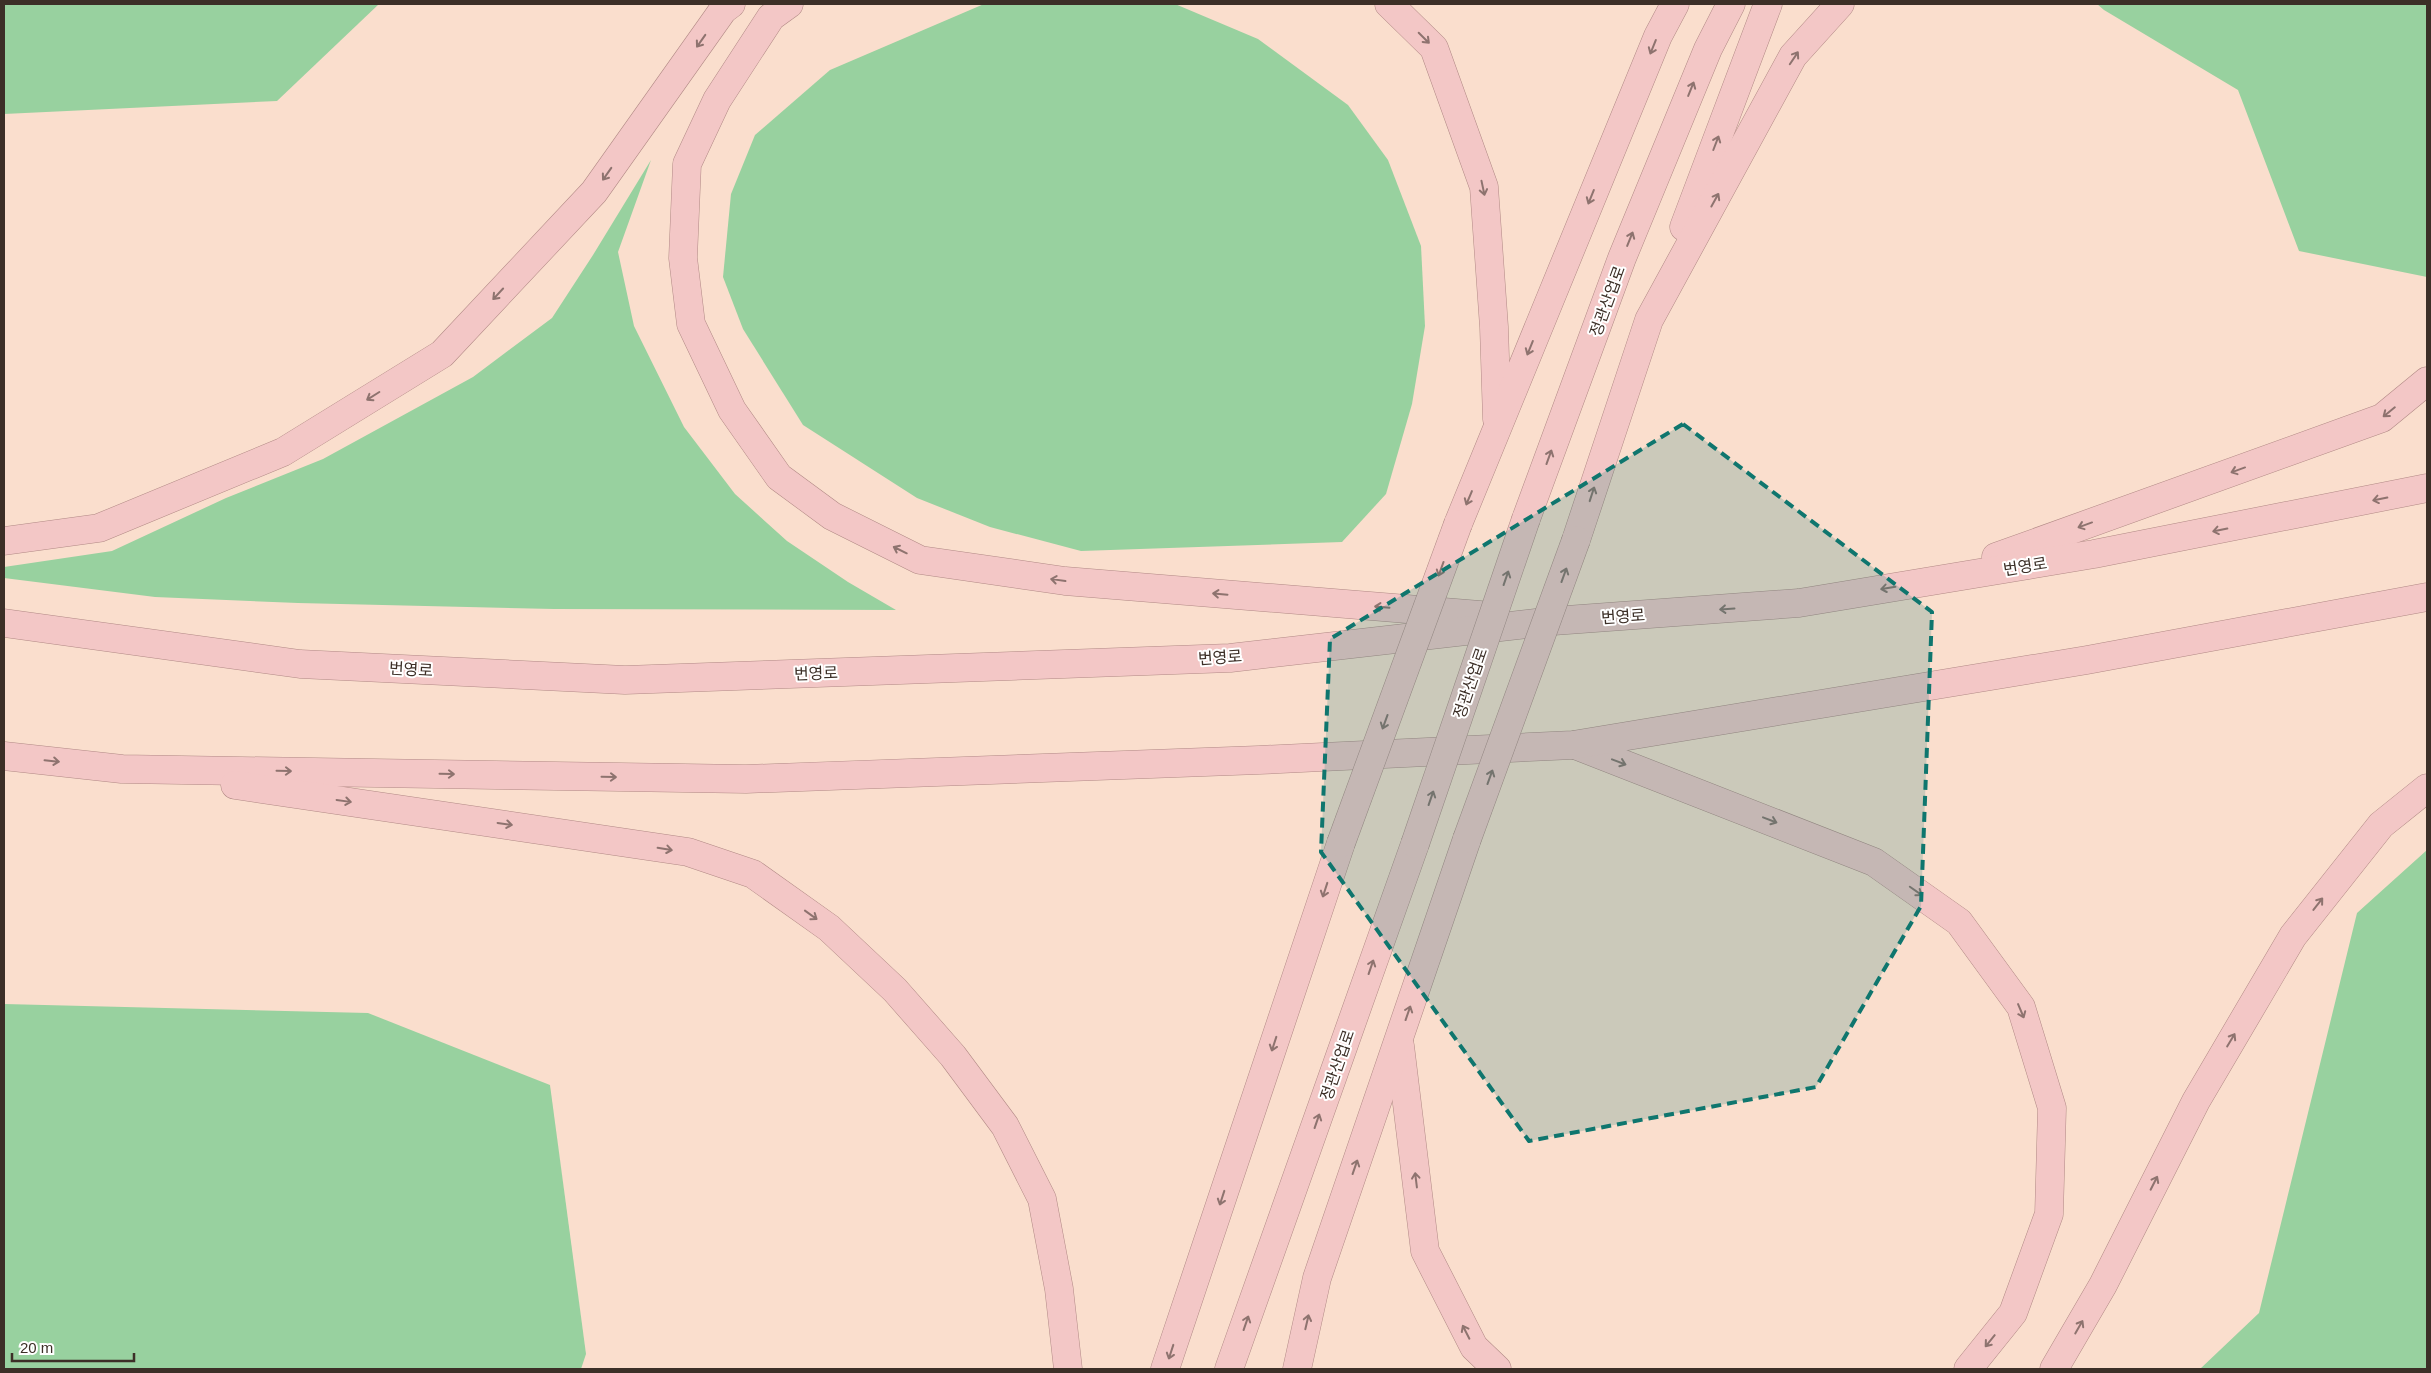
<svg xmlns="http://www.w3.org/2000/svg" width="2431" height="1373" viewBox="0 0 2431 1373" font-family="Helvetica,'Noto Sans KR',sans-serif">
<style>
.green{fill:#98d19f}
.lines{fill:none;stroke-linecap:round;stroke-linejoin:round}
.trunk-casing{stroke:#b18985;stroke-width:29}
.trunk{stroke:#f3c7c6;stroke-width:28}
.trunk-bridge-casing{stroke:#b18985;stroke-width:29;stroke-linecap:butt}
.trunk-bridge{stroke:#f3c7c6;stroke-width:28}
.oneway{stroke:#8e736f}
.marked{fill:#0f766e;fill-opacity:0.2;stroke:#0f766e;stroke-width:4;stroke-dasharray:10 6;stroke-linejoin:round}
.labels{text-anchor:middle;stroke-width:4;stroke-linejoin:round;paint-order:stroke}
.street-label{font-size:16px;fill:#3c2f27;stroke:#fff}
</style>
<rect width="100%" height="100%" fill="#fadecd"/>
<g class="green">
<path d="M4 4H379L277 101 4 114Z"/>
<path d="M984 4H1175L1258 39 1348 105 1388 160 1421 246 1425 326 1412 404 1386 494 1342 542 1081 551 990 527 917 498 803 425 743 329 723 277 731 194 755 135 830 70Z"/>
<path d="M2097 4H2427V277L2299 251 2238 90 2104 10Z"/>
<path d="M651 160 618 252 634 326 684 427 735 494 787 541 848 582 896 610 554 609 298 603 155 597 4 578V567L112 551 226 498 323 459 473 377 552 318 593 255Z"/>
<path d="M2427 850V1369H2200L2259 1313 2357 913Z"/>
<path d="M4 1004 368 1013 550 1085 586 1354 581 1369H4Z"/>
</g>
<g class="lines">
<defs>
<g id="trunk">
<path d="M789 4 771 17 717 100 687 164 683 258 691 324 732 410 779 477 832 516 920 560 1065 581 1492 616"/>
<path d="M1389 4 1434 48 1484 187 1494 327 1497 419"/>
<path d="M1684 227 1768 4"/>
<path d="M1526 519 1622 258 1708 49 1731 4"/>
<path d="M1458 524 1658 36 1675 4"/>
<path d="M1576 540 1649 320 1793 56 1840 4"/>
<path d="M4 541 99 528 283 452 442 354 594 192 723 10 731 4"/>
<path d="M1996 557 2382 418 2427 381"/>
<path d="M4 623 300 664 625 680 1230 658 1553 621 1799 603 2094 554 2427 488"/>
<path d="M1575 745 1874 862 1959 922 2021 1007 2052 1108 2049 1214 2013 1313 1968 1369"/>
<path d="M4 756 122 769 746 779 1259 760 1573 745 2087 660 2427 597"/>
<path d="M235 785 688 852 753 874 829 928 895 990 953 1056 1005 1126 1042 1199 1059 1289 1068 1369"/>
<path d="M1400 1046 1425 1251 1474 1347 1497 1369"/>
<path d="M1165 1369 1341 843"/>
<path d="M1229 1369 1415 844"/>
<path d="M1297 1369 1317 1278 1467 839"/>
<path d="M2054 1369 2103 1285 2196 1101 2293 936 2381 825 2427 788"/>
</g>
</defs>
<use href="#trunk" class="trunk-casing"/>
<use href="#trunk" class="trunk"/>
<defs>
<g id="trunk-bridge">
<path d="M1467 839 1576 540"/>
<path d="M1341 843 1458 524"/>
<path d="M1415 844 1526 519"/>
</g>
</defs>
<use href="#trunk-bridge" class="trunk-bridge-casing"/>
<use href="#trunk-bridge" class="trunk-bridge"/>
</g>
<defs><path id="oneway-shaft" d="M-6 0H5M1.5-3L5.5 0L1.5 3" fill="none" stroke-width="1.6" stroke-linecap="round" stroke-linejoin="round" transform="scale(1.25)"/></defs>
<g class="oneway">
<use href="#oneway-shaft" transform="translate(1424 38) rotate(45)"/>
<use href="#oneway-shaft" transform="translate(701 41) rotate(125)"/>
<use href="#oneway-shaft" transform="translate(1653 47) rotate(112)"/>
<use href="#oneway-shaft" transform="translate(1794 58) rotate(-56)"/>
<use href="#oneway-shaft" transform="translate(1691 89) rotate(-68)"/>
<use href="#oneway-shaft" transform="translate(1716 143) rotate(-69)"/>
<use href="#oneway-shaft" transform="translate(607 174) rotate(125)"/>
<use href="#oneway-shaft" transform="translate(1483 188) rotate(78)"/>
<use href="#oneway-shaft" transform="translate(1591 197) rotate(112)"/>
<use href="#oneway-shaft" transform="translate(1715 200) rotate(-61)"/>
<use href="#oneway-shaft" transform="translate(1630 239) rotate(-68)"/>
<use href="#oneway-shaft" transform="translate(498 294) rotate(133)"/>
<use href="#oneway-shaft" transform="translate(1530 348) rotate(112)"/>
<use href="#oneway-shaft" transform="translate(373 396) rotate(148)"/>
<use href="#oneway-shaft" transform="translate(2389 412) rotate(141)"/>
<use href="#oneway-shaft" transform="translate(1549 457) rotate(-70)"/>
<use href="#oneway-shaft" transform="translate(2238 470) rotate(160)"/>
<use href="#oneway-shaft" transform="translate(1592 494) rotate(-72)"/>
<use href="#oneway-shaft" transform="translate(1469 498) rotate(113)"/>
<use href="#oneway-shaft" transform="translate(2380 499) rotate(169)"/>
<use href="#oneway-shaft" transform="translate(2085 525) rotate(160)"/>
<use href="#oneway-shaft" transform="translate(2220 530) rotate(169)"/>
<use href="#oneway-shaft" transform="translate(900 550) rotate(-154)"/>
<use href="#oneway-shaft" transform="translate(1441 569) rotate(110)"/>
<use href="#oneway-shaft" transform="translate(1564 575) rotate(-70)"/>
<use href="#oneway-shaft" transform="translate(1506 578) rotate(-71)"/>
<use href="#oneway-shaft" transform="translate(1058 580) rotate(-172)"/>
<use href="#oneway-shaft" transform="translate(1888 588) rotate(171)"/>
<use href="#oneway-shaft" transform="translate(1220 594) rotate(-175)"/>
<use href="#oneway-shaft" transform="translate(1382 607) rotate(-175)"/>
<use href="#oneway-shaft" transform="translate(1727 609) rotate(176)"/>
<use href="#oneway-shaft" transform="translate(1385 722) rotate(110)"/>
<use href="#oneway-shaft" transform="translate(52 761) rotate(6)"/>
<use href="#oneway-shaft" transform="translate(1619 762) rotate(21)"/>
<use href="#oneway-shaft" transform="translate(284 771) rotate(1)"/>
<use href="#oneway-shaft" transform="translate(447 774) rotate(1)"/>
<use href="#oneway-shaft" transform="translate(609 777) rotate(1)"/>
<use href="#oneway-shaft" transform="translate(1490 777) rotate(-70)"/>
<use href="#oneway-shaft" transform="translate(1431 798) rotate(-71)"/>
<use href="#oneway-shaft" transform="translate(344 801) rotate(8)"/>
<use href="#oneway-shaft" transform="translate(1770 820) rotate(21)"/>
<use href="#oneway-shaft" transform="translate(505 824) rotate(8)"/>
<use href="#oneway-shaft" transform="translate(665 849) rotate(9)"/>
<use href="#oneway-shaft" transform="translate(1325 890) rotate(108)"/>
<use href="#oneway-shaft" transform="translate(1916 891) rotate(35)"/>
<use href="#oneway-shaft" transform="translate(2318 904) rotate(-52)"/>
<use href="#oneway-shaft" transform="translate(811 915) rotate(36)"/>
<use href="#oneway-shaft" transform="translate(1371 967) rotate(-71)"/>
<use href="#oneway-shaft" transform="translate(2021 1011) rotate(67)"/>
<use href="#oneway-shaft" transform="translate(1408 1013) rotate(-71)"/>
<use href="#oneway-shaft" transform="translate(2231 1040) rotate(-59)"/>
<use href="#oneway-shaft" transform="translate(1274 1044) rotate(108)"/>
<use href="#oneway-shaft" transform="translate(1317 1121) rotate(-71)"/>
<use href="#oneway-shaft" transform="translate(1355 1167) rotate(-71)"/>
<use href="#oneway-shaft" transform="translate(1416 1180) rotate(-97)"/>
<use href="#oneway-shaft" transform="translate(2154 1183) rotate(-63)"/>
<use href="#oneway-shaft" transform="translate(1222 1198) rotate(108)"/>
<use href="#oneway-shaft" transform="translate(1307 1322) rotate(-77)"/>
<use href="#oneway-shaft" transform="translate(1246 1323) rotate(-71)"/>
<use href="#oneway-shaft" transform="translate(2079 1327) rotate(-60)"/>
<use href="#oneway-shaft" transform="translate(1466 1332) rotate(-117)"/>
<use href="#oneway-shaft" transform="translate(1990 1341) rotate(129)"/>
<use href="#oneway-shaft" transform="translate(1171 1352) rotate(108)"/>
</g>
<path class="marked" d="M1683 424 1932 612 1921 906 1816 1087 1529 1141 1321 852 1330 639Z"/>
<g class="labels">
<g class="street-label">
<text transform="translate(1607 301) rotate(-70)" y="6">정관산업로</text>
<text transform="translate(2025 566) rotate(-9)" y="6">번영로</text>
<text transform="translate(1623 616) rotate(-4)" y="6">번영로</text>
<text transform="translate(1220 657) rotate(-4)" y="6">번영로</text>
<text transform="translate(411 669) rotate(3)" y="6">번영로</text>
<text transform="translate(816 673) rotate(-2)" y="6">번영로</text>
<text transform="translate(1470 683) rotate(-71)" y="6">정관산업로</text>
<text transform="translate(1337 1065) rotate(-71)" y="6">정관산업로</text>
</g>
</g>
<rect width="2431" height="1373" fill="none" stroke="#3c2f27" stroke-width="10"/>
<path d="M12 1353v8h122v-8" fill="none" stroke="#3c2f27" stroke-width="2.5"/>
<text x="20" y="1353" font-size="15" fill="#3c2f27" stroke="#ffffff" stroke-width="4" paint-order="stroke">20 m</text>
</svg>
